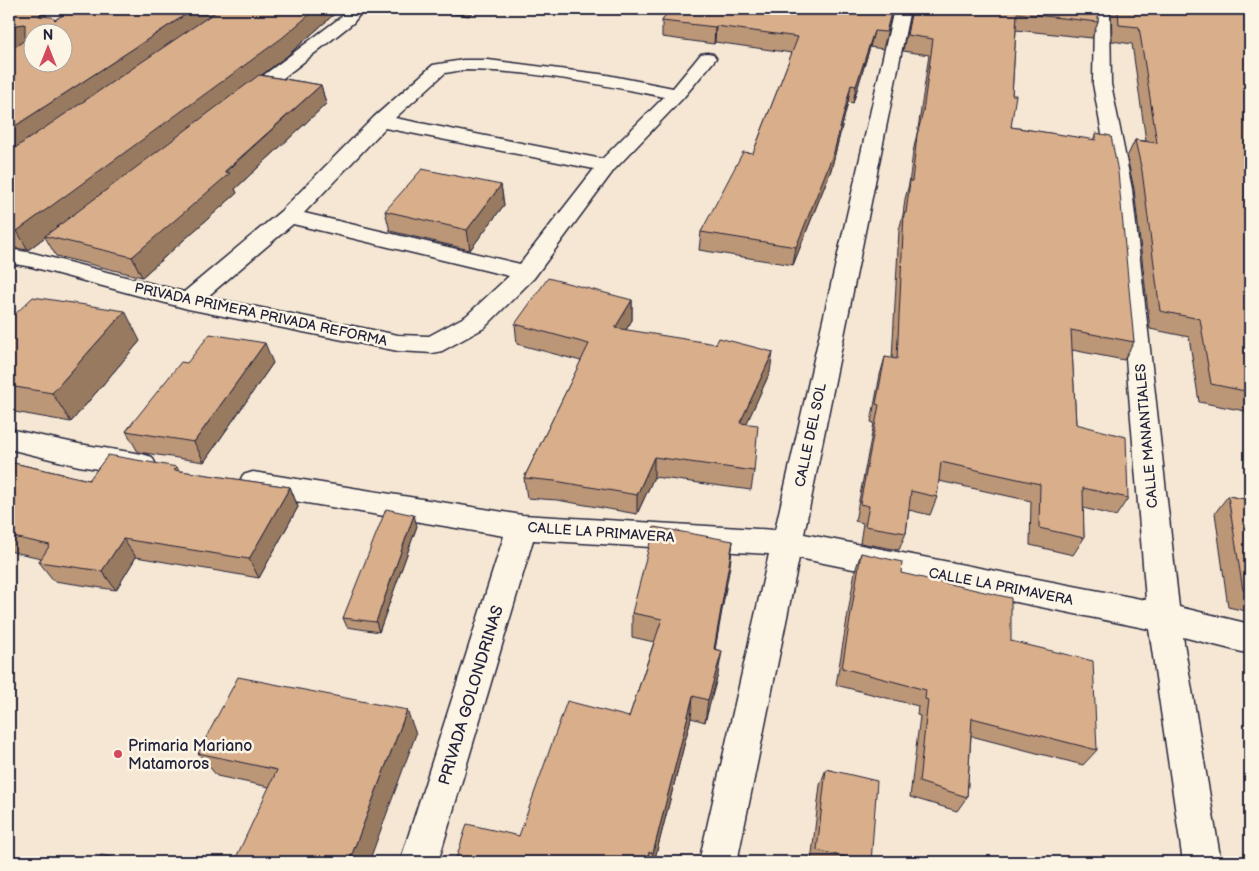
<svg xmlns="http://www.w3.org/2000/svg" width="1259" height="871" viewBox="0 0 1259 871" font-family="'Balsamiq Sans',sans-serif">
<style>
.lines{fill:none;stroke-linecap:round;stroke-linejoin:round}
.minor-casing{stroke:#22223b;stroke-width:3}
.minor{fill:#fcf5e5;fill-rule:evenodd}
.wall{fill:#bb9677;stroke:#22223b;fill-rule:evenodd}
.shaded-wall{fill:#987a61;stroke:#22223b}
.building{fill:#d9ae8a;stroke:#22223b;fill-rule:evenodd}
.poi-dot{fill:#d1495b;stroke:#fcf5e5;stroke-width:2}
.labels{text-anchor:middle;stroke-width:5;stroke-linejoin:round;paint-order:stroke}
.street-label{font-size:14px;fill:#22223b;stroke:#fcf5e5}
.near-street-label{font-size:16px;fill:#22223b;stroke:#fcf5e5}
.near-poi-label{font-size:16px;fill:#22223b;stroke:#fcf5e5;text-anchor:start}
</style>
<rect width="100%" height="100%" fill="#f5e7d3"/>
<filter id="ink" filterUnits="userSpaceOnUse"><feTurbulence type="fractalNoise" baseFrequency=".02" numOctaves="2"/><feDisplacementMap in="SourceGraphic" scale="10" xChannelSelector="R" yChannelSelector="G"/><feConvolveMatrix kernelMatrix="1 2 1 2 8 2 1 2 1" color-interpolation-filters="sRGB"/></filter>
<g filter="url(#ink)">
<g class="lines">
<defs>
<g id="minor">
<path d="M348 9H364L353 23 250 104 243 106 236 104 234 100 236 96 341 17Z"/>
<path d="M894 9H910L804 534 1146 600 1112 189 1093 84 1094 9H1110L1111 84 1132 189 1179 607 1250 624V654L1183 637 1221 862H1183L1149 629 799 558 737 862H699L769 554 533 540 438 862H400L504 536 253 494 243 491 239 483 243 475 253 472 522 515 775 530Z"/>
<path d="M707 53 713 54 716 58 713 62 683 98 614 170 534 278 484 328 442 351 433 353 398 351 188 309 32 267 9 263V249L33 253 184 292 281 211 374 117 433 65 463 60H488L607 75 673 88 701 54ZM463 70C529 70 599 84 664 97L602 159 395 118 445 73ZM385 128 594 169 520 264 304 213ZM293 224 509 276 466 316 429 336 398 335 207 297Z"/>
<path d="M9 429 79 444 142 454 152 457 156 465 152 473 142 476 79 466 9 449Z"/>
</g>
</defs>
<use href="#minor" class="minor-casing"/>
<use href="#minor" class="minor"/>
</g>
<g class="wall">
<path d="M9 9H340L287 56 261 75 321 85 326 104 235 189 237 193 142 277 56 256 45 237 28 250 9 247ZM44 11 65 13 55 20 47 17Z"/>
<path d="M419 9H476L469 16Z"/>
<path d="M658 9H893L883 49 870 47 853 103 848 102 831 170 793 265 699 250 701 232 753 153 792 53 715 42 714 44 662 37V21L666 14 657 13Z"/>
<path d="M911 9H1098V22L1092 38 1016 30 1012 95 1011 127 1093 140 1096 133 1134 342 1124 360 1072 350 1076 424 1128 498 1116 516 1083 508 1084 538 1073 555 1030 545 1031 501 939 481 937 497 930 515 909 510 906 533 899 550 860 543 863 523 855 521 874 423 871 422 880 375 885 357 892 359 899 230 903 215 905 199 909 184 913 152 918 129 929 55 903 51Z"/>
<path d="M1111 9H1250V412L1199 402 1189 337 1150 329 1134 189 1127 157 1135 140 1146 141 1132 44 1112 41Z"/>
<path d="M501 185 504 205 470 250 390 231 385 211Z"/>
<path d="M632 300V320L626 330 770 372 746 424 754 471 751 490 654 477 637 514 557 500 527 498 524 478 581 361 517 344 515 324Z"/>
<path d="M9 320 140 341 71 422 9 411Z"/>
<path d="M273 363 204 462 138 452 126 431Z"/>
<path d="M9 462 89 480 177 467 179 471 290 487 298 507 259 578 136 557 116 590 54 581 39 562 41 558 9 551Z"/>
<path d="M1228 496 1250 500V612L1228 607 1215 513Z"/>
<path d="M417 526 379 632 347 627 343 618Z"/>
<path d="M733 541 715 649 718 674 705 722 691 718 654 862H455L519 836 629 717 654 642 632 637V613Z"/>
<path d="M861 553 901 573 1011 641 1097 750 1083 765 971 736 967 797 957 811 910 797 920 716 917 715 918 706 836 685 855 571Z"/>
<path d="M416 734 269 787 217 776 198 753Z"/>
<path d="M826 769 871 862H811L820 785Z"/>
</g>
<g class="shaded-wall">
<path d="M43 9 51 25 39 16Z"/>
<path d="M194 9H225L9 155V130Z"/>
<path d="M316 9H340L287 56 47 236H45V237L28 250 17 231Z"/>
<path d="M468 9H476L469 16Z"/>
<path d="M25 24 32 40 9 54V31L16 25Z"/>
<path d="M716 26 715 42 714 44 715 27Z"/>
<path d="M874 31 870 47 853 103 856 86Z"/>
<path d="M321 85 326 104 235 189 237 193 142 277 132 257Z"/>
<path d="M851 85 848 102 831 170 793 265 796 247Z"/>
<path d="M501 185 504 205 470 250 467 230Z"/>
<path d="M632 300V320L615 348V328Z"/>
<path d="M125 311 140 341 71 422 52 393Z"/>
<path d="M265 343 273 363 204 462 194 442Z"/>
<path d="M773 352 770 372 738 443 740 423Z"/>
<path d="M654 457V477L637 514V495Z"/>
<path d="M290 487 298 507 259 578 249 559Z"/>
<path d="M414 515 417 526 379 632 376 622Z"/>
<path d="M123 539 136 557 116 590 102 571Z"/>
<path d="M733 541 730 566 711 672 714 649Z"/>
<path d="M722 651 718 674 705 722 708 700Z"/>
<path d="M693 696 691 718 654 862H652L653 853Z"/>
<path d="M407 710 416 734 369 862H349Z"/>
</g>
<g class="building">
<path d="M9 9H43L39 16 52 17 55 20 72 9H194L9 130V51L25 40V24L16 25 9 31ZM32 32H62V62H32Z"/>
<path d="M220 9H316L282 38 17 231 9 230V152Z"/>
<path d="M669 9H892L886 32 874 31 856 86 851 85 834 152 796 247 701 232 743 152 753 153 798 37 716 26 715 27 662 21Z"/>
<path d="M912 9H1098V22L1017 13 1012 95H1016L1011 127 1096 140V133L1111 136 1118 172 1134 342 1071 330 1076 424 1126 437 1128 498 1083 488 1084 538 1039 528 1040 484 941 462 937 497 911 491 906 533 865 526 869 506 860 504 879 405 876 404 885 357 897 359 904 213H906L910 181H912L917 135 923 112 933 39 907 35Z"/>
<path d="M1118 9H1250V392L1211 384 1200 319 1160 311 1142 171 1135 140 1157 143 1139 27 1119 25Z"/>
<path d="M259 75 321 85 224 172 230 173 132 257 45 236Z"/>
<path d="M422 169 501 185 467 230 385 211Z"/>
<path d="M548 278 632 300 615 328 716 344 719 338 773 352 740 423 758 425 754 471 654 457 637 495 555 481 524 478 589 344 515 324Z"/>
<path d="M33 297 125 311 52 393 9 386V320Z"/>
<path d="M210 334 265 343 194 442 126 431 181 362 187 363Z"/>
<path d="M108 455 177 467 174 470 290 487 249 559 123 539 102 571 39 562 50 545 9 536V462L89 480Z"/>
<path d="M1228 496 1250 500V592L1243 590Z"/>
<path d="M386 509 414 515 376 622 343 618Z"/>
<path d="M654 527 733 541 714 649 722 651 708 700 693 696 653 853 649 852 647 862H455L467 824 519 836 567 701 629 717 662 619 632 613Z"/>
<path d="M861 553 902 562 901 573 1011 598V641L1093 661 1097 750 972 718 967 797 919 782 928 700 925 699 926 690 842 668Z"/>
<path d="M238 677 407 710 349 862H234L277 770 198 753Z"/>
<path d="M826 769 877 781 871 862H865L817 850Z"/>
<path d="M101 855 134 862H97Z"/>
</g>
</g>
<circle class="poi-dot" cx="118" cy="754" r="5"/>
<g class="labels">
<g class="street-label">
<text transform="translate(261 314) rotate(12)" y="5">PRIVADA PRIMERA PRIVADA REFORMA</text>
<text transform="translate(810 435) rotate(-78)" y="5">CALLE DEL SOL</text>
<text transform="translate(1146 436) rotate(-95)" y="5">CALLE MANANTIALES</text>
<text transform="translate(601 532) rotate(4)" y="5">CALLE LA PRIMAVERA</text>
<text transform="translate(1001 586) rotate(11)" y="5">CALLE LA PRIMAVERA</text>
</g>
<g class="near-street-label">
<text transform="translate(470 695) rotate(-73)" y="6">PRIVADA GOLONDRINAS</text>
</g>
<g class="near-poi-label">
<text x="128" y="751">Primaria Mariano<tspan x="128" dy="18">Matamoros</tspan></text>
</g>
</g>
<rect width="1259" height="871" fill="none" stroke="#fcf5e5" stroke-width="30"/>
<rect x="15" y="15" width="1229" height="841" fill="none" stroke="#22223b" stroke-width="2" filter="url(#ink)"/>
<g transform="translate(48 48)"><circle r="24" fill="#fcf5e5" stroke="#a5a1a1"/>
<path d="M0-4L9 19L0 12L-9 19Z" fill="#d1495b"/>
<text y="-8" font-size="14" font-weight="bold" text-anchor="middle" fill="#22223b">N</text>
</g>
</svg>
